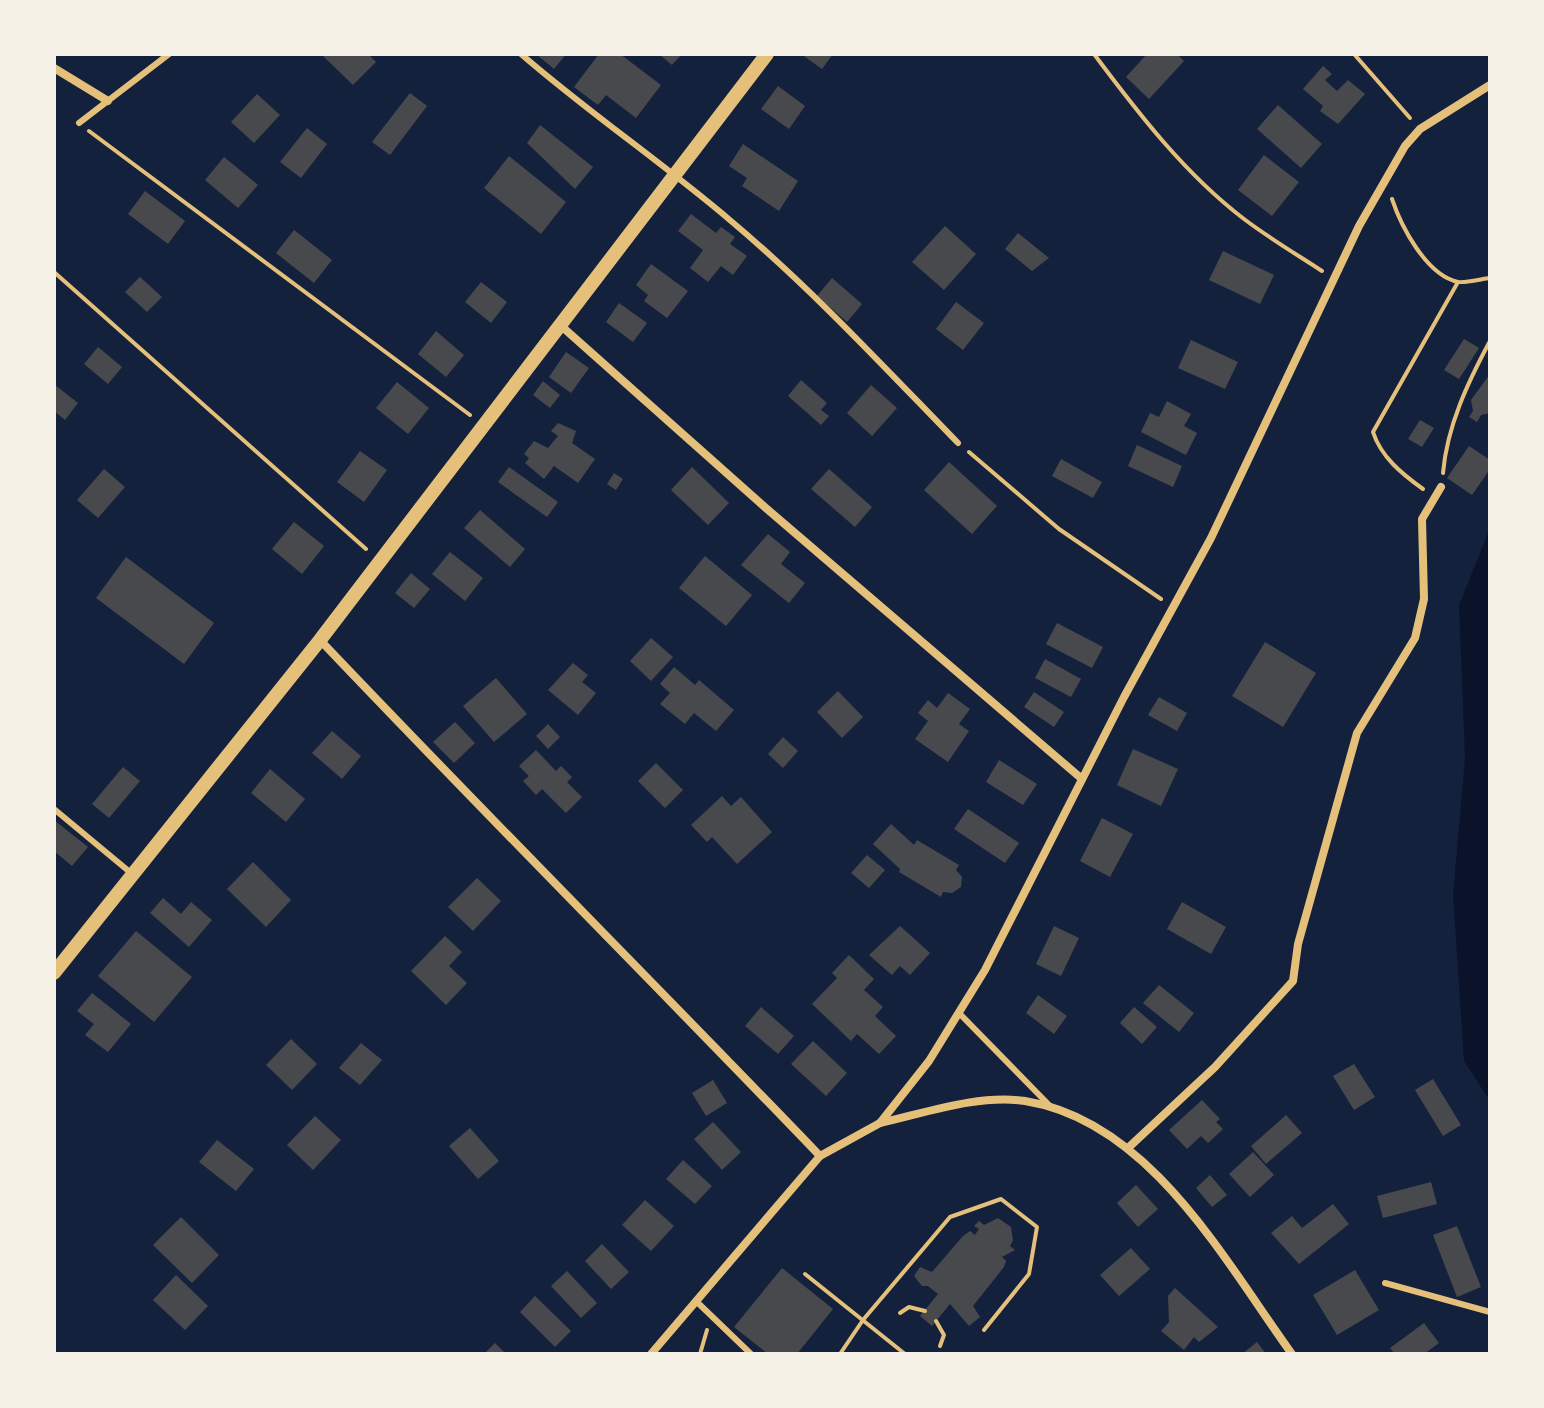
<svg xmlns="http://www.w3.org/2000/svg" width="1544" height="1408" viewBox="0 0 1544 1408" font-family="Roboto,sans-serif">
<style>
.water{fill:#0b132b}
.building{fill:#48494c}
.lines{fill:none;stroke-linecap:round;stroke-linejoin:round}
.path{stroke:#e5c07b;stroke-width:4}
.service{stroke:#e5c07b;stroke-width:6}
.minor{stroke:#e5c07b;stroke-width:8}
.tertiary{stroke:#e5c07b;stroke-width:14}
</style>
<rect width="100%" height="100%" fill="#14213d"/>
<path class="water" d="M1490 528V1101L1464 1061 1453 895 1465 758 1459 605Z"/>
<g class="building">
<path d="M321 54H368L376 62 353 85Z"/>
<path d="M536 54H566L554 69Z"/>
<path d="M599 54H620L661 85 636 118 606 95 598 105 574 87Z"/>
<path d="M659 54H682L672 65Z"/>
<path d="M801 54H833L822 69Z"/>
<path d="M1147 54H1177L1184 61 1149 99 1126 77Z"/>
<path d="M1323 66 1332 74 1325 80 1337 91 1348 80 1365 94 1338 124 1320 111 1323 106 1303 89Z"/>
<path d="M778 86 805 106 789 129 761 109Z"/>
<path d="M410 93 427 106 390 155 372 142Z"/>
<path d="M257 94 280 115 254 143 231 122Z"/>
<path d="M1278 105 1322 144 1301 168 1257 129Z"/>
<path d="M540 125 593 167 575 189 527 143Z"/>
<path d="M307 128 327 144 301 178 280 162Z"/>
<path d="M743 144 798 181 779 211 742 186 747 178 729 166Z"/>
<path d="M1264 155 1299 182 1272 216 1238 190Z"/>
<path d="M509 156 566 202 541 234 484 188Z"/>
<path d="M224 157 258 185 238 208 205 180Z"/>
<path d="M145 191 185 221 168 244 128 214Z"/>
<path d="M691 214 716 233 721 227 735 237 730 244 747 256 733 275 721 266 708 282 690 268 703 250 678 231Z"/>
<path d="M945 226 976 254 944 290 912 262Z"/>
<path d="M294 230 332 260 314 283 276 253Z"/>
<path d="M1018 233 1049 258 1032 271 1005 249Z"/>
<path d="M1223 251 1274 275 1260 304 1209 280Z"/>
<path d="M651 264 688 291 667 318 644 301 648 295 636 285Z"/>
<path d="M140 277 162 297 147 312 125 292Z"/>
<path d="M832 278 862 304 847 322 817 296Z"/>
<path d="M481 282 507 302 491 323 465 302Z"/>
<path d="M956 302 984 323 963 350 936 329Z"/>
<path d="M619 303 647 323 633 342 606 322Z"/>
<path d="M436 331 464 355 446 377 418 354Z"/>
<path d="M1464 339 1479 348 1459 379 1444 370Z"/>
<path d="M1191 340 1238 362 1225 389 1178 368Z"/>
<path d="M98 347 122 367 108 384 84 364Z"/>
<path d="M566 352 589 368 571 393 549 377Z"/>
<path d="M1490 374V413L1481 415 1477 422 1469 417 1473 411 1471 400Z"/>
<path d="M801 380 827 403 821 410 829 416 821 425 788 396Z"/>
<path d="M543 381 560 395 550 408 533 395Z"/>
<path d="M397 382 429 408 408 434 376 408Z"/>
<path d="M55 385 78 403 65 420 54 411Z"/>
<path d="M871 385 897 408 872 436 847 413Z"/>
<path d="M1167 401 1191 414 1184 426 1197 433 1186 455 1141 432 1150 413 1159 417Z"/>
<path d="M1420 420 1434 428 1422 447 1408 439Z"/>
<path d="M558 423 576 431 572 443 595 459 578 483 554 466 544 479 525 463 529 458 524 454 534 441 548 448 558 436 551 431Z"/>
<path d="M1137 445 1182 466 1173 487 1128 466Z"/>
<path d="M1469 446 1490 460V469L1472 495 1447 478Z"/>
<path d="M360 451 387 470 364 502 337 482Z"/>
<path d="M1061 459 1102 482 1093 498 1052 476Z"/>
<path d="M949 462 997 506 972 534 924 490Z"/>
<path d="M509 467 558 502 547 517 498 482Z"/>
<path d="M692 467 729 503 708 525 671 490Z"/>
<path d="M104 469 125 487 98 518 77 500Z"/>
<path d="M829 469 872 507 855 527 811 489Z"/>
<path d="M614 473 623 479 616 490 607 484Z"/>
<path d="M480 510 525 549 510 567 464 528Z"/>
<path d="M294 522 324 546 302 574 272 549Z"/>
<path d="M768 534 790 552 781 564 805 583 789 603 741 565Z"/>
<path d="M450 552 483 578 465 601 432 574Z"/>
<path d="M705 556 752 595 726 626 679 588Z"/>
<path d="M126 557 214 623 184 664 96 598Z"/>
<path d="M411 573 430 589 414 608 395 593Z"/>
<path d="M1057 623 1103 647 1092 668 1046 644Z"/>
<path d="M651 638 673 657 651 681 630 661Z"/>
<path d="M1265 642 1316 673 1283 727 1232 696Z"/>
<path d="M1045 659 1081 679 1071 697 1035 678Z"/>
<path d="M573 663 588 675 582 682 596 693 578 715 548 690Z"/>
<path d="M674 667 695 685 699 680 734 710 716 731 694 713 685 724 660 704 670 693 660 684Z"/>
<path d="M496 678 527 714 494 742 463 706Z"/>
<path d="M838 691 863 717 842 738 817 712Z"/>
<path d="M1034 692 1064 712 1054 727 1024 707Z"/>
<path d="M948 693 970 709 959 724 969 731 948 762 915 739 928 721 918 713 928 700 937 708Z"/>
<path d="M1159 697 1187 713 1177 731 1148 715Z"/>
<path d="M455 722 475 743 454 763 433 742Z"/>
<path d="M548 724 560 737 548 749 536 736Z"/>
<path d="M332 731 361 756 342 779 312 753Z"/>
<path d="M783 737 798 751 783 768 768 754Z"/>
<path d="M1133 749 1178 769 1161 806 1117 785Z"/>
<path d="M536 750 556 771 561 766 572 777 567 782 582 797 566 813 542 789 536 795 523 781 529 776 519 766Z"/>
<path d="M999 760 1037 784 1023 805 986 782Z"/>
<path d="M656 763 683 790 665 808 638 781Z"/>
<path d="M123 767 140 781 109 818 92 804Z"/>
<path d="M270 769 305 799 286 822 251 793Z"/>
<path d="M722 796 731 806 741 797 772 832 737 864 712 837 707 842 691 825Z"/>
<path d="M968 809 1019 843 1005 863 954 829Z"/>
<path d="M1102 818 1133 834 1110 877 1080 861Z"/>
<path d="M54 820 88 847 72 866 54 851Z"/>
<path d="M891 824 914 845 917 840 959 865 956 870 962 877 961 887 952 893 943 892 941 897 899 872 900 869 873 844Z"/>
<path d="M867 855 885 870 869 888 851 873Z"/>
<path d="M253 862 291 900 266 927 227 889Z"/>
<path d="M477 878 501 901 473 931 448 907Z"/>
<path d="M163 898 181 914 191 902 212 920 189 947 150 913Z"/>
<path d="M1182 902 1226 927 1211 954 1167 929Z"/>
<path d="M900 926 930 953 910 975 900 966 892 975 869 955Z"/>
<path d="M1054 926 1079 938 1061 976 1036 964Z"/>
<path d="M136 931 192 977 154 1022 98 976Z"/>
<path d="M445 936 462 952 449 966 467 983 446 1005 411 971Z"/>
<path d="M849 955 874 979 864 990 883 1007 875 1016 896 1036 879 1054 857 1034 851 1041 812 1004 837 978 832 973Z"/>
<path d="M1159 985 1194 1013 1179 1032 1143 1003Z"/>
<path d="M92 993 131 1024 108 1052 85 1035 94 1024 77 1011Z"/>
<path d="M1038 995 1067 1016 1054 1034 1026 1013Z"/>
<path d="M761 1007 794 1036 778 1054 745 1026Z"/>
<path d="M1134 1007 1157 1027 1142 1044 1120 1023Z"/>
<path d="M291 1039 317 1064 292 1090 266 1065Z"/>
<path d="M813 1041 847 1073 826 1096 791 1064Z"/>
<path d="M361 1043 382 1060 360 1085 339 1068Z"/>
<path d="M1354 1064 1375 1097 1354 1110 1333 1076Z"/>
<path d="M1433 1079 1461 1125 1443 1136 1415 1090Z"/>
<path d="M713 1080 727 1103 706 1116 692 1093Z"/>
<path d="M1202 1100 1220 1119 1216 1122 1223 1129 1208 1143 1201 1136 1187 1149 1169 1130Z"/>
<path d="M1286 1115 1302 1133 1266 1164 1251 1146Z"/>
<path d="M315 1116 341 1140 313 1170 287 1145Z"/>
<path d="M713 1122 741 1152 722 1170 694 1139Z"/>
<path d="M470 1128 499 1161 478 1179 449 1146Z"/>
<path d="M217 1140 254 1169 236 1191 199 1162Z"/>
<path d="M1253 1152 1274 1175 1250 1197 1229 1174Z"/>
<path d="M683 1160 712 1186 695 1204 666 1179Z"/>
<path d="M1210 1175 1227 1195 1212 1207 1196 1188Z"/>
<path d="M1431 1182 1437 1204 1383 1218 1377 1196Z"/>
<path d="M1136 1185 1158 1209 1138 1227 1117 1203Z"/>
<path d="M645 1200 674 1226 651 1251 622 1225Z"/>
<path d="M1333 1204 1349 1224 1299 1264 1271 1233 1292 1216 1302 1228Z"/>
<path d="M181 1217 219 1255 192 1283 153 1245Z"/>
<path d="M998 1218 1011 1227 1013 1240 1010 1246 1015 1250 1002 1257 1006 1261 1004 1267 973 1306 980 1317 969 1326 950 1304 932 1326 920 1316 938 1294 928 1286H922L914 1276 920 1267 932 1272 963 1236 970 1231 975 1235 979 1229 974 1226 979 1221 984 1225Z"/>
<path d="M1457 1226 1481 1287 1457 1297 1433 1235Z"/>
<path d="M602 1244 629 1272 611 1289 585 1261Z"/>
<path d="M1131 1248 1150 1269 1119 1296 1100 1275Z"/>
<path d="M782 1268 833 1309 797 1354H768L734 1327Z"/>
<path d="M1355 1270 1379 1310 1337 1335 1313 1295Z"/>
<path d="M567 1271 597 1303 581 1318 551 1286Z"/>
<path d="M176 1275 208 1306 185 1330 153 1300Z"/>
<path d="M1175 1288 1218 1327 1199 1342 1194 1337 1184 1350 1161 1331 1169 1322 1168 1296Z"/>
<path d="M535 1296 571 1331 555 1347 520 1312Z"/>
<path d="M1424 1323 1439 1343 1424 1354H1395L1390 1348Z"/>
<path d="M1257 1342 1266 1354H1242Z"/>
<path d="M495 1343 506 1354H484Z"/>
</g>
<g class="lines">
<g class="path">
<path d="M1094 54C1138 113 1185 174 1244 219 1269 238 1296 254 1322 271"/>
<path d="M1354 54 1410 118"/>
<path d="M89 131 470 415"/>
<path d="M1392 199C1401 226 1426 275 1458 282 1467 283 1481 279 1490 278"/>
<path d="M54 272 366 549"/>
<path d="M969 452 1059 529 1161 599"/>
<path d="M1443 473C1447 426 1468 382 1490 341"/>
<path d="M1423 489C1402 474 1381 457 1373 432L1458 282"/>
<path d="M805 1274 905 1354"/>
<path d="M900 1313 909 1307 925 1311"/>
<path d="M936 1321 944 1335 940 1346"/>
<path d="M700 1354 707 1330"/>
<path d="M840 1354 863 1320 950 1217 1001 1199 1037 1227 1029 1274 984 1330"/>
</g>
<g class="service">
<path d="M521 54C589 113 663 163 731 221 812 289 884 367 958 443"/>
<path d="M79 123 169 54"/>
<path d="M54 809 131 873"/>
<path d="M959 1013 1050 1106"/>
<path d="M1385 1283 1490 1312"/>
<path d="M697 1302 751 1354"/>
</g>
<g class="minor">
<path d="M54 68 108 101"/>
<path d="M559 324 767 509 1082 779"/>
<path d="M320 640C485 814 654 983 820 1156"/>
<path d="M880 1123C925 1113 978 1094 1025 1101 1150 1121 1224 1260 1292 1354"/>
<path d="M1128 1148 1215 1067 1293 981 1298 944 1357 733 1415 638 1424 599 1422 519 1441 487"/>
<path d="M651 1354 820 1156 880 1123 929 1061 985 970 1124 697 1211 538 1359 226 1405 146 1420 129 1490 85"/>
</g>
<path class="tertiary" d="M54 973 320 640 767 54"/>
</g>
<rect width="1544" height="1408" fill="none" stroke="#f6f1e7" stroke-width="112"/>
</svg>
